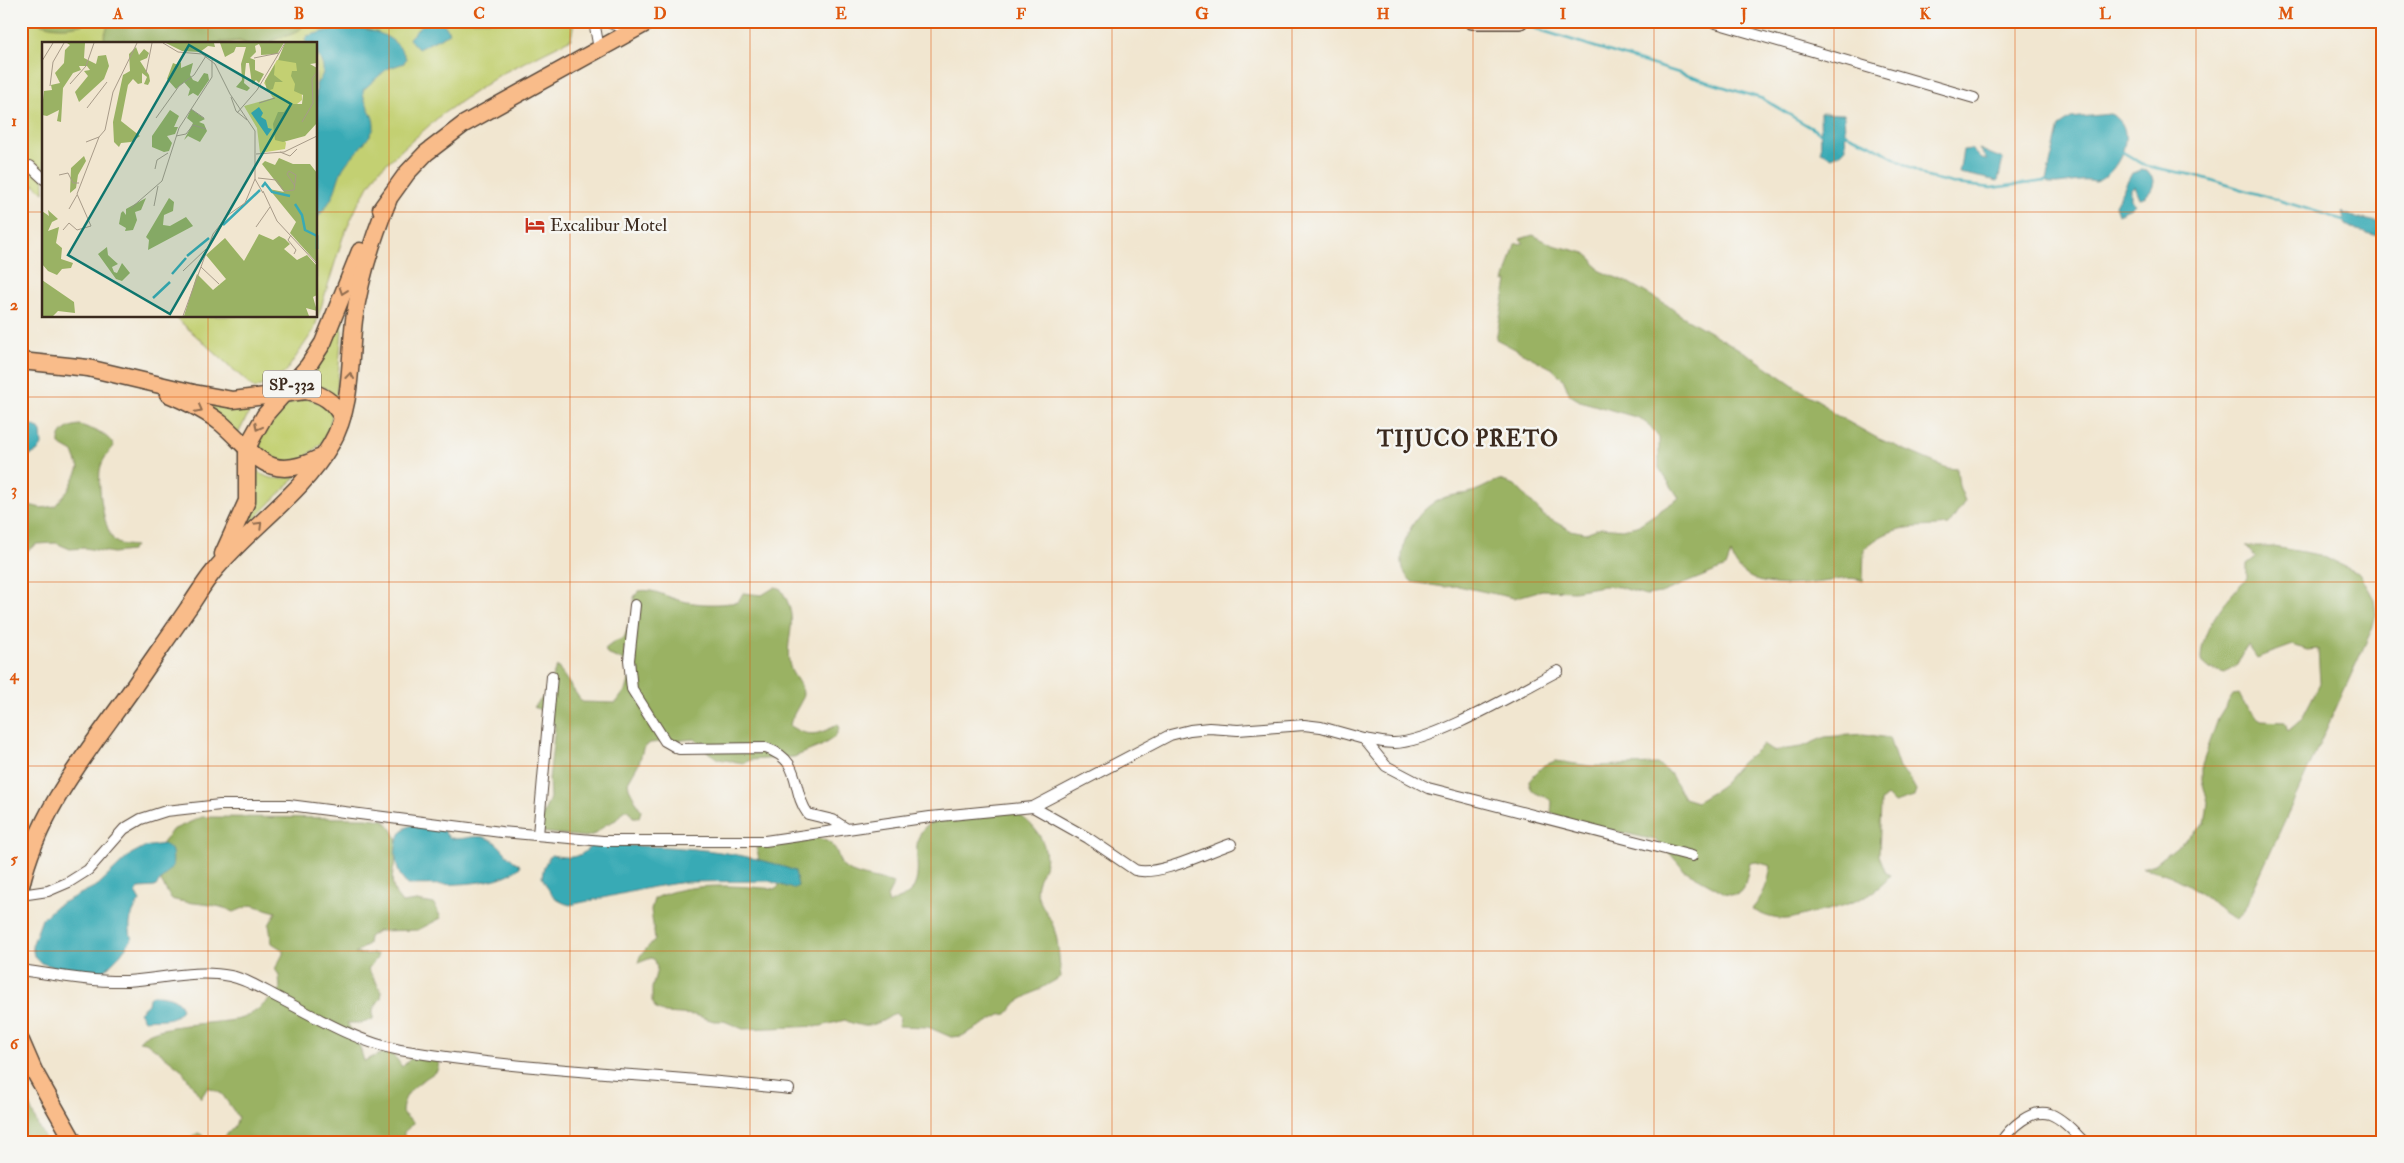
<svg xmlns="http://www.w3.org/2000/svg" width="2404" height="1163" viewBox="0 0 2404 1163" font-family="'IM FELL Double Pica',serif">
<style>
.green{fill:#c3d072;stroke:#7f7d48}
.forest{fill:#9ab264;stroke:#6a6e41}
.water{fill:#39aab5;stroke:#3a6a6a}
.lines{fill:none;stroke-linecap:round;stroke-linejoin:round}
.stream{stroke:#39aab5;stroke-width:2.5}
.minor-casing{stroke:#564639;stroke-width:12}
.secondary-casing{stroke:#564639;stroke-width:18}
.primary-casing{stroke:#564639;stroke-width:19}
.minor{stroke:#fff;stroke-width:10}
.secondary{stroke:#fde4d0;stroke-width:15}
.primary{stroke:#f9bc8a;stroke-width:16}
.oneway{stroke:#906c4f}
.grid{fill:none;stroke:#df570d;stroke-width:1;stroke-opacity:0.55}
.labels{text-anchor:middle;stroke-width:5;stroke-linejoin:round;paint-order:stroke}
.shield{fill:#f6f6f2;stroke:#73675e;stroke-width:1}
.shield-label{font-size:16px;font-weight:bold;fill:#3b2a1e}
.poi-label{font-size:18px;fill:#3b2a1e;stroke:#f6f6f2;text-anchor:start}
.district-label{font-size:22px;font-weight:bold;letter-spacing:1px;fill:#3b2a1e;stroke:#f6f6f2}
.inset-river{fill:none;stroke:#39aab5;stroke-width:2.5}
.inset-road{fill:none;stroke:#a89b89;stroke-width:1}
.view{fill:#0f766e;fill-opacity:0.15;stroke:#0f766e;stroke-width:2.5}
.inset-edge{fill:none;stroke:#3b2a1e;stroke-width:2.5}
.neatline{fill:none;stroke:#df570d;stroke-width:2}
.grid-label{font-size:16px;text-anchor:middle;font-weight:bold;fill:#df570d}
</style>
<rect width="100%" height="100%" fill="#f6f6f2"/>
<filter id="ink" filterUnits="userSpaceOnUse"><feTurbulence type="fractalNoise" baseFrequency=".02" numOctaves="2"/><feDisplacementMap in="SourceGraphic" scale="10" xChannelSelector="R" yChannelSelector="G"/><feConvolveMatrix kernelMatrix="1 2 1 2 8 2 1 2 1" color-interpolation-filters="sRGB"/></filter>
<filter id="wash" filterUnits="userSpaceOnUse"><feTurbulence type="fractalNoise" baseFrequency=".0096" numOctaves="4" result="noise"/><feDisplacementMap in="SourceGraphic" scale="20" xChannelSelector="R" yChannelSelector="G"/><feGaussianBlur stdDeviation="1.12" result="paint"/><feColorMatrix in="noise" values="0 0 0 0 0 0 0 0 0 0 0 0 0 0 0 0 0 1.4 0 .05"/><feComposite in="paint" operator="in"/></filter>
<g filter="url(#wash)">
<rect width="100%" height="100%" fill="#f1e6d0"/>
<g class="green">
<path d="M21 21H574L571 39 501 74 441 115 378 171 359 202 343 237 314 330 285 373 255 389 174 316H316V44H44V193L34 184 21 210Z"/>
<path d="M344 308 336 400 325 388 302 383Z"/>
<path d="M309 398 333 409 329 432 321 444 303 459 278 463 260 451C258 424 283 400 309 398Z"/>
<path d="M193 400 252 407 238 434Z"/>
<path d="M252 466C268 482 276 479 297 476L236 538Z"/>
</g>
<g class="forest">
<path d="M33 21H92C73 29 52 29 33 21Z"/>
<path d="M110 21H307C294 41 281 32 269 44H247L240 41 199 44H106L104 36Z"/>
<path d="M1533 235 1553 245 1585 253 1592 259 1600 271 1629 283 1667 305 1679 314 1751 356 1799 389 1824 404 1834 414 1877 438 1947 468 1957 469 1959 486 1965 501 1949 525C1913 529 1894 522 1864 549L1863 581C1850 575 1835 581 1821 582 1790 586 1743 591 1731 554L1726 567 1661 593 1646 595 1619 587 1603 586 1574 591 1542 590 1514 598 1458 586 1444 587 1412 582C1409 578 1404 574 1403 569 1397 544 1417 508 1441 499 1451 494 1464 495 1475 491 1483 488 1491 483 1499 480L1515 485 1544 516 1570 530 1586 533 1601 527 1622 529 1637 526 1679 498 1659 468V438L1650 426 1639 418 1580 401 1570 395 1563 379 1553 369 1496 339 1507 281 1504 282 1515 244 1524 243 1520 239Z"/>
<path d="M80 425C94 430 107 433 114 446 108 453 102 460 100 470 98 488 103 524 113 539 118 546 128 545 135 546L131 551 113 553 85 548 70 549 56 543 37 544 21 555V503L41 508 55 506 69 489 79 468 73 452 59 444C58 431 69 426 80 425Z"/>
<path d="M2246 547H2274L2320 555 2360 574 2374 599 2376 614 2372 629 2243 912 2236 920C2202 897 2186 875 2142 868L2155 864 2205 824 2208 803 2202 780V765L2218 719 2233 695 2239 694 2243 702 2261 721 2285 722 2288 731 2301 720 2320 683 2318 649 2307 650 2293 645 2257 658 2248 645 2238 664 2225 673 2210 669 2201 661C2201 627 2225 601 2247 578V564L2256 557Z"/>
<path d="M775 587 780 588C804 623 781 639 791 670 794 677 803 686 803 694 803 703 791 714 790 726 808 738 820 735 838 724L839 729 835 737 821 746 794 757 751 760 743 763 718 759 708 752 695 739 650 743 643 749 639 763 628 782 629 788 641 811 639 817H633L628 810H624L616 820 605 825 595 834 586 837 540 832 542 817 550 798 549 779 555 728 551 715 534 707 544 696 557 666 582 702 616 703 627 688 632 670 622 660 607 654 605 649 614 642 624 638 635 611 634 597 639 591C654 588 668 598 682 601 701 605 719 605 738 602L743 593 762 595Z"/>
<path d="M1863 734 1889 738 1899 768 1911 781 1916 790 1914 797 1894 803 1887 796 1881 801 1879 855 1886 873 1891 875C1872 899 1841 908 1812 913 1802 915 1792 920 1781 919 1770 918 1762 915 1752 909 1763 897 1769 881 1771 866L1757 862 1750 863 1744 888 1741 892 1736 895 1725 893 1684 870 1666 849 1655 840 1576 822 1551 813 1552 802C1544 792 1530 798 1529 780L1543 766 1555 761 1591 766 1657 764 1670 773 1684 798 1697 802 1721 786 1741 763 1763 745 1772 751 1802 747 1825 737Z"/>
<path d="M1009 810C1029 817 1050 841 1045 864 1043 873 1034 883 1037 893 1040 905 1050 916 1054 928 1059 943 1059 962 1061 977L1017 1002 1007 1014 1000 1015 962 1036 951 1037 928 1027 898 1026 900 1018 895 1013C879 1025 864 1030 845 1020L821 1026 743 1029 724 1021H714L695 1015 665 1013 656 1009 652 1001V988L657 969 655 960 651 958 638 963 640 956 655 939 651 910 654 899C687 881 739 886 776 889L779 886V881L759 860 757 848 762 844C782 841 817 829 833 846 840 853 837 863 846 869 859 877 880 879 894 883L887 897 889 904C897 898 905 899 912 890 927 869 902 836 935 820Z"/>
<path d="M202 817 367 818 384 820C387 824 392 828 394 833 406 858 379 876 402 903L417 901 434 904 441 918 418 930 378 931 369 937 368 944 355 954H377V958L368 969 382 992 381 998 373 1009V1019L362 1023H347L357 1038 364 1061C383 1053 390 1046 402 1067L413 1056H434L439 1063 437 1071C419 1083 403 1090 402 1113L414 1123 404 1132V1142H219L235 1126 238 1117 222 1094 208 1087 201 1098 181 1069 146 1042 139 1041C154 1022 215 1025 239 1019 255 1015 268 1000 280 990L279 975 275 969 283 954V950L272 943 269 925 276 912 251 905 234 912C215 902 191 905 171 899L157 874 155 855 172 830Z"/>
<path d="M21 1086 39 1128 47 1142H21Z"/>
<path d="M198 1133 202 1135 207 1142H182Z"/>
<path d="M1053 1137 1068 1142H1026V1138Z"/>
</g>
<g class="water">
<path d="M426 21H442L450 33 418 49 409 39 410 37Z"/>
<path d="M354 27C377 31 396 36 406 58L404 63 387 69 363 90C363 104 375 114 374 127 374 134 351 157 346 164 339 173 338 183 334 193 330 203 323 211 316 219V84C332 66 316 62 316 44H307L305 40 307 36 338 28Z"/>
<path d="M1820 113 1844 114 1846 148 1841 153 1832 157 1821 152Z"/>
<path d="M2110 114C2141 126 2119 175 2095 182 2081 178 2066 185 2050 184L2046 181 2059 126 2071 118Z"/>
<path d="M1971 149 1981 159 1987 160 1979 149 2003 159 1998 181 1959 173 1963 150Z"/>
<path d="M2142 170 2147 171 2154 180C2154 188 2148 198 2139 198L2134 186 2131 189V200L2135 203 2131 208 2118 214 2115 205 2132 173Z"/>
<path d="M2342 212 2356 218 2383 223V237L2357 231 2346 225Z"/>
<path d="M27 422 38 428 41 432 42 445 37 452 21 459V424Z"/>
<path d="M415 824 442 827C450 848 467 834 483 837 501 840 504 857 519 864L520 867C498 888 437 884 408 885 394 875 391 842 404 829 407 827 412 825 415 824Z"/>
<path d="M163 844C175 848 172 855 173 866L155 887 139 888 136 894 140 901C131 913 127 925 132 939L120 955 99 976 80 975 41 963 34 956 32 946 42 919 56 906 98 885 131 854 144 847Z"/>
<path d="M591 845C659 846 731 846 795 871L798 886 793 889 769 881 685 882 653 887 570 905C553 901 549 891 542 877L544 866 551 855C568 858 580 860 591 845Z"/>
<path d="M152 995C164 995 178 996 182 1009 175 1023 157 1018 144 1020L139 1012 148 1004 149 998Z"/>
</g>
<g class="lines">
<g class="stream">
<path d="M1530 27 1763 99 1820 133"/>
<path d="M1844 133 1870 144 1927 177 1956 184 1991 188 2046 181"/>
<path d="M2121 151 2146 166 2198 176 2344 220"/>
</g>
</g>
</g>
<g filter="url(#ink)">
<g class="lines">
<defs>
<g id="minor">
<path d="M594 21 599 49"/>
<path d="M607 21C616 27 624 27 635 25"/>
<path d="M1709 21 1974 98"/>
<path d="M30 166 44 179"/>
<path d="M635 605 629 660 632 689 665 741 679 749 766 748C804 761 790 790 808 814L833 820 847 829"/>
<path d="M1364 739C1374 740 1384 743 1394 743 1434 742 1519 691 1558 671"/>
<path d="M1033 807 1088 838 1135 870C1158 877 1207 852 1231 844"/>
<path d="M538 835 552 676"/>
<path d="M21 895 48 891 69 882 88 870 124 829 141 819 166 811 220 805H289L501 832 603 841H765L930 817 1033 807 1170 735 1190 730 1209 728 1238 730 1304 725 1321 727 1364 739 1386 766 1428 788 1692 856"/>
<path d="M21 970C56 975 92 982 127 981 161 979 196 969 230 976 246 979 262 989 277 997 316 1017 356 1042 400 1050 528 1072 659 1074 789 1089"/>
<path d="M2001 1142C2010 1128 2031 1108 2050 1114 2063 1119 2074 1132 2084 1142"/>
</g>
<path id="secondary" d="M1472 21H1520"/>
<g id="primary">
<path d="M381 209 407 173 426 153 464 124 650 21"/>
<path d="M21 361 88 368 194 393 233 400 306 391C323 394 334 402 342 417"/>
<path d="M168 394C187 402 206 411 222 424 257 455 268 484 319 458"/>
<path d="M223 554 247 501V449L252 438 265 415 308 366 323 343 360 251"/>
<path d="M21 886C38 809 91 748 135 685 152 660 170 635 187 610 196 597 204 583 214 571 250 527 302 494 331 444 353 406 349 362 354 320 360 278 372 240 388 201"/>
<path d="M21 1041 34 1071 74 1142"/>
</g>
</defs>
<use href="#minor" class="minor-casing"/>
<use href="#secondary" class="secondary-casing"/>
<use href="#primary" class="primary-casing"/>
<use href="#minor" class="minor"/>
<use href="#secondary" class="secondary"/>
<use href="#primary" class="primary"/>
</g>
<defs><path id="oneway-chevron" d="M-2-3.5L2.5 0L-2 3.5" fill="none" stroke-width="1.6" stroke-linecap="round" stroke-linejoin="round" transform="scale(1.25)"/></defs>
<g class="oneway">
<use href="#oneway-chevron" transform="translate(343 291) rotate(109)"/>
<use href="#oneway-chevron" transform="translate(350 376) rotate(-84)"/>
<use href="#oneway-chevron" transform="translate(199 409) rotate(28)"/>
<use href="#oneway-chevron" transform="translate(258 427) rotate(118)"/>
<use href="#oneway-chevron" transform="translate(259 525) rotate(-45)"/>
</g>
</g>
<path class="grid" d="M208 21V44M389 21V1142M570 21V1142M750 21V1142M931 21V1142M1112 21V1142M1292 21V1142M1473 21V1142M1654 21V1142M1834 21V1142M2015 21V1142M2196 21V1142M21 212H44M316 212H2383M208 316V1142M21 397H2383M21 582H2383M21 766H2383M21 951H2383"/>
<defs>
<symbol id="hotel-bare" viewBox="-9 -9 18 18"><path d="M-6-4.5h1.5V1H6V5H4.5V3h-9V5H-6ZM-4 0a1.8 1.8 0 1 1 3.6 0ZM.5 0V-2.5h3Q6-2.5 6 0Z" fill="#c8321e" stroke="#f6f6f2" stroke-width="2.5" paint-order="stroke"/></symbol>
</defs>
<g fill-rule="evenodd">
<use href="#hotel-bare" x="521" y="211" width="28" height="28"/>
</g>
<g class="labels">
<rect class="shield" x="263" y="370.5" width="58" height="27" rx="4"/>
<g class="shield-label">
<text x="292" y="390">SP-332</text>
</g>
<g class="poi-label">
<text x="550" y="231">Excalibur Motel</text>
</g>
<g class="district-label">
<text x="1468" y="446">TIJUCO PRETO</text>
</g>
</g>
<g transform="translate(42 42)">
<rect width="275" height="275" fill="#f1e6d0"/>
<path d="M235 18H259L260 58 240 74 237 89 244 101 243 107 218 111 215 86 202 64 231 56 222 41Z" fill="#c3d072"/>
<path d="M25 1H43L42 16 54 22 56 14 64 13 67 24 62 37 37 60 33 50 46 34 42 29 48 28 45 24H37L39 28 31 31 21 46 19 80 15 79 17 68 5 74 0 73V66L2 49 10 48 9 43 18 41 13 31 22 21 23 8 28 3ZM124 1H172L173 5 166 4 158 10 140 9ZM178 1H242L235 12 219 13V6L217 2 213 4 214 10 208 16 213 18V28L222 32 217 41 214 38 210 42 207 21H204L202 41 208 46 205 49 194 45 200 38 199 22 204 5H194L192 10 183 15ZM243 1H275V21L268 22 275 26V81L263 94 241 100 233 98 231 82 236 70H242L248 62H260L261 53 252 49 253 42 249 34 250 29H255L254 21 236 18ZM94 5 97 13 102 7 107 11 105 16 98 19 107 33 108 39 106 43 102 42 105 35 100 31V41L96 42 91 37 86 43 79 79 98 94 89 100 79 101 77 105 72 100 71 80 81 33 88 29 87 12ZM139 20V26L151 21 148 33 151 38 156 40 162 31 166 32 167 38 156 54 151 51 146 54 148 47 142 40 134 47 125 37 131 21 136 23ZM233 22 232 33 241 40H233L231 47 225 49 223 39ZM149 67 163 77 157 80 162 82 165 89 158 100 146 94 142 98 151 81 145 76ZM128 68 137 74 132 85H136L133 92 125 94 130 101 127 109 122 110 110 105V94ZM42 114 44 119 36 133 34 146 28 151 29 126ZM237 116 251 122H268L275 131V221L248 191 254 180 227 147 242 150 220 122 223 119 233 123ZM104 156 99 168 93 170 95 178 91 188 83 189 84 186 77 182 79 171 81 169 84 173V167ZM127 156 132 160 131 169 122 173 121 183 128 184 144 175 151 184 106 208 107 198 104 195ZM6 168 16 177 10 180 6 189 17 185 14 201 20 206 19 217 31 221 29 226 20 227 15 233 6 229 0 222V169L7 174ZM217 192 231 198 237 194 243 197 248 202 242 207 255 218 265 213 275 224V253L271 255 275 269 264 266 267 274H142L155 232 171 248 184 237 164 213 183 196 202 219ZM65 205 66 213 76 222 70 225 72 230 75 231 80 221 88 231 80 239 74 237 56 212ZM0 238 32 260 33 271 16 269 11 274H0Z" fill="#9ab264"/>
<path d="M217 65 221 71 219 75 224 78 226 86 230 87 225 94 209 71Z" fill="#39aab5"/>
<path class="inset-river" d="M220 145 223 141 230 150 248 154M253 162 260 173 263 188 275 194V207M181 183 218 148M145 214 167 196M130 232 144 216M111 256 128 240"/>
<path class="inset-road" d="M121 1 136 10 160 12 173 22 188 52 213 89V137L221 151M212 16 237 11M0 19 11 1M104 31 110 1M28 42 44 24 52 1M8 44 11 20 22 1M189 55 194 69 205 78M217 61 233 56M45 66 65 40M149 67 162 76M195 71 215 48 243 1M114 76 137 44 152 33 164 14M260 80 271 61 270 37 275 30M134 94 144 92 151 83 164 87M44 100 57 95 63 88 71 50 95 1M238 110 248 114 255 107M214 112 242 110 275 94M113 127 115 118 126 111M17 133 26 131 31 141H37M216 136 234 138 242 149 252 148 254 133 247 129 245 132 253 144M221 149 235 179 275 222M112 164 116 144M89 166 120 139 137 86 170 35V18M27 167 35 153M214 185 228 165M21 188 27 181 35 188 49 184 35 152 57 95M249 193 246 198 254 208 252 212M159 225 177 242M141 229 164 207M141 274 171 192 186 173 203 161 213 137"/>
<path class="view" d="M147 3 249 62 128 272 26 213Z"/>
<rect width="275" height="275" class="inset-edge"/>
</g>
<rect width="2404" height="1163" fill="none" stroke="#f6f6f2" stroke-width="55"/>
<rect x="28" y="28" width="2348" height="1108" class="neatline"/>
<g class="grid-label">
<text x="118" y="19">A</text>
<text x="299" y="19">B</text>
<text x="479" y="19">C</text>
<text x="660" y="19">D</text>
<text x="841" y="19">E</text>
<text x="1021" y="19">F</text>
<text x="1202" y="19">G</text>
<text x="1383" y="19">H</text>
<text x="1563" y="19">I</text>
<text x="1744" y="19">J</text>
<text x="1925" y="19">K</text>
<text x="2105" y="19">L</text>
<text x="2286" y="19">M</text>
<text x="14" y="126">1</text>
<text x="14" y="310">2</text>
<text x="14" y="495">3</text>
<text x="14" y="680">4</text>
<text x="14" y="864">5</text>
<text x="14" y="1049">6</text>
</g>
</svg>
